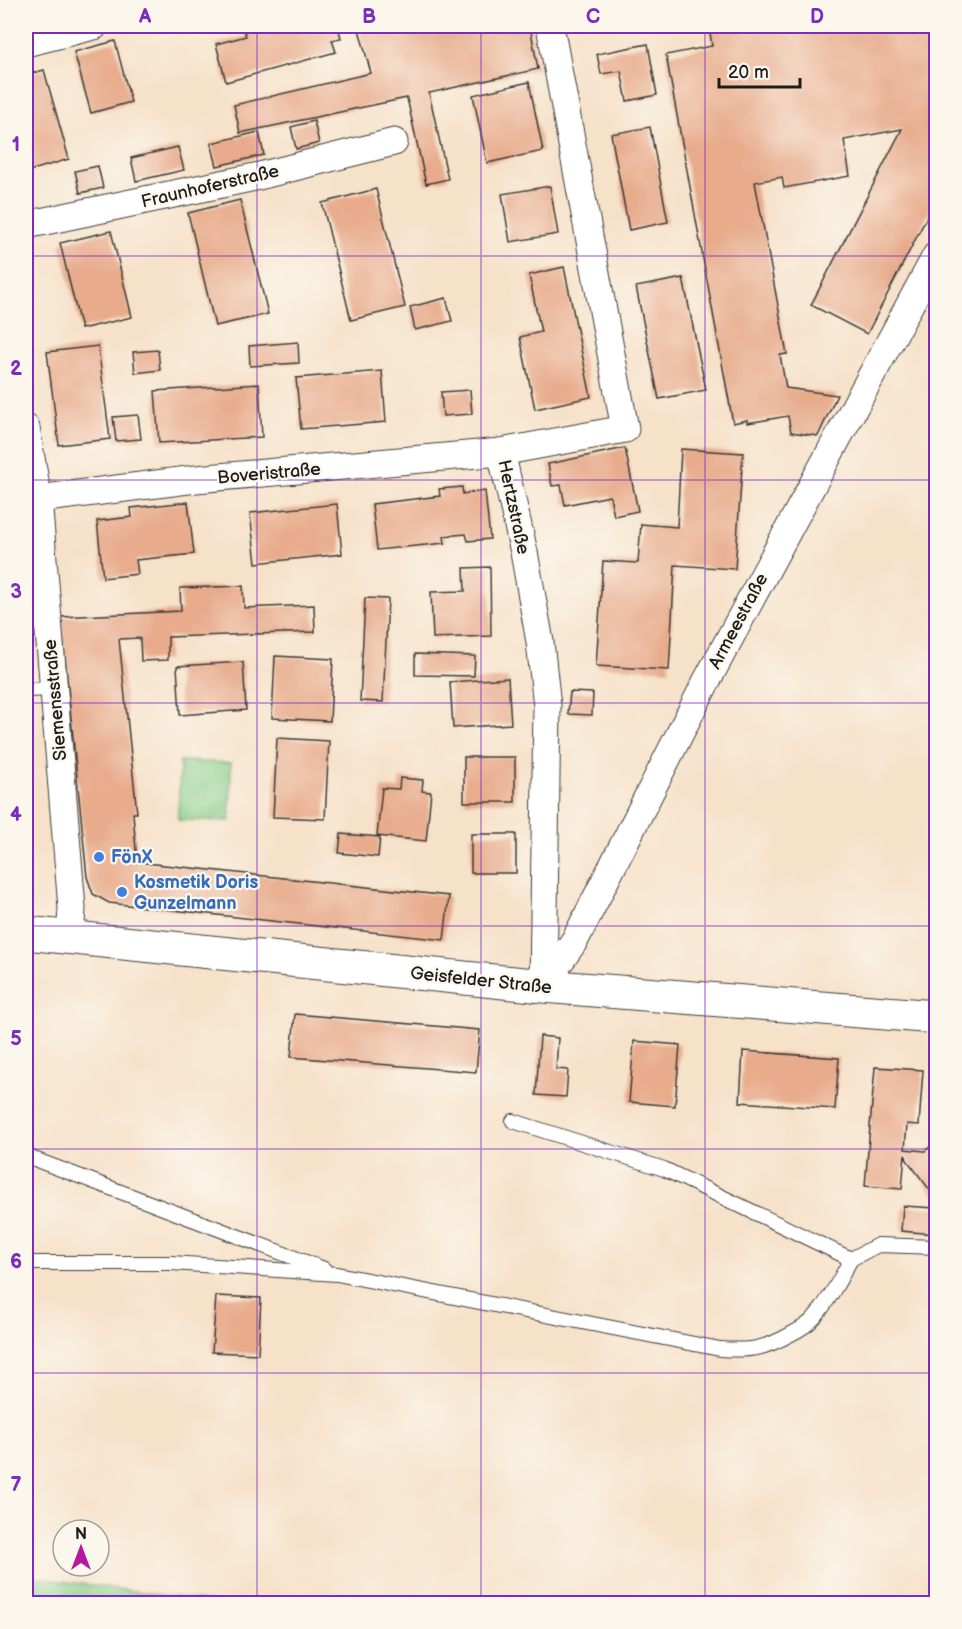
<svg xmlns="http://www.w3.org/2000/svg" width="962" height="1629" viewBox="0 0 962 1629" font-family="'Balsamiq Sans',sans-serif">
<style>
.green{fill:#85cb86;stroke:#507451;stroke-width:1.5}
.building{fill:#e8ab8c}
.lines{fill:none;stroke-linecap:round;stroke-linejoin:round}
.lane-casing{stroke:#3d3a36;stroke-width:16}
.street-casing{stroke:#3d3a36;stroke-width:29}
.secondary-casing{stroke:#3d3a36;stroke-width:35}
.lane{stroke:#fff;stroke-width:14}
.street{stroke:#fff;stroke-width:27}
.secondary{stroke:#fff;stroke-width:33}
.grid{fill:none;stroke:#7b2cbf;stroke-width:1.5;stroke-opacity:0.55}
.shop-dot{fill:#3f7fe0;stroke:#fbf7ec;stroke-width:2}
.labels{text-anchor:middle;stroke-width:4.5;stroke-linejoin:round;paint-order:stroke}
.street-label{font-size:18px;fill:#1c1c1c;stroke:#fbf7ec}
.shop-label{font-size:18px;font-weight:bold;fill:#366cbe;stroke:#fbf7ec;text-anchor:start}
.neatline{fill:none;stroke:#7b2cbf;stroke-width:2}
.grid-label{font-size:20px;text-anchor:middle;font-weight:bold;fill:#7b2cbf}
</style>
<rect width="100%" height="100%" fill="#fbf7ec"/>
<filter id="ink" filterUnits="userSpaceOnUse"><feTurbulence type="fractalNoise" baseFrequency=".0167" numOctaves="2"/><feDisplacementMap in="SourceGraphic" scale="12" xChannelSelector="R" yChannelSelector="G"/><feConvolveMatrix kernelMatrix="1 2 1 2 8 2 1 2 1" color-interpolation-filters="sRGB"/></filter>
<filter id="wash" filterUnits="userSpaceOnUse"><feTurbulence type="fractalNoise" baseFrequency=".008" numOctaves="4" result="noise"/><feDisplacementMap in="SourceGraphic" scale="24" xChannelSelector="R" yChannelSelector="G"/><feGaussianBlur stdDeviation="1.35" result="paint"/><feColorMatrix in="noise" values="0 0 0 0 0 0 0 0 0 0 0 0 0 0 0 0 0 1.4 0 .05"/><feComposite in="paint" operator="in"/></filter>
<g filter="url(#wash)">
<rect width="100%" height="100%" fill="#f6e1c9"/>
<g class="green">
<path d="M180 761 231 763 230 821 178 820Z"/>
<path d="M26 1576 218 1603H26Z"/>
</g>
<g id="blocks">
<g class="building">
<path d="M243 26H338L341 38 332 40 336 52 226 82 216 44 246 36Z"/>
<path d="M358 26H530L538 69 429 93 448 179 426 184 407 98 240 133 234 105 371 73Z"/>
<path d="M709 26H936V199L867 334 811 305 902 129 844 140 850 176 784 188 782 177 755 182 787 354 780 355 786 388 837 395 818 436 791 432 788 416 747 423V420L733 423 666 55 712 46Z"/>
<path d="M115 41 131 102 91 113 74 52Z"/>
<path d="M648 44 657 95 627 101 621 71 601 74 597 54Z"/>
<path d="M44 70 69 159 26 172V75Z"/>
<path d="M529 82 543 151 487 163 473 95Z"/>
<path d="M314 121 319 143 296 149 291 127Z"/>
<path d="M650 127 668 222 629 230 611 134Z"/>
<path d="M259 132 264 155 217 166 211 143Z"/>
<path d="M178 147 184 170 136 181 131 158Z"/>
<path d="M98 166 103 188 80 193 75 171Z"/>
<path d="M550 186 558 234 510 242 502 194Z"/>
<path d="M376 189 405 307 351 320 322 203Z"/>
<path d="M240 200 268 314 215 326 188 213Z"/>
<path d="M111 231 132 317 81 329 60 243Z"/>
<path d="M564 267 591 397 535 409 520 337 541 332 529 275Z"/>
<path d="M683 278 706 390 659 399 636 287Z"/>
<path d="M446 298 452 321 415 330 410 307Z"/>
<path d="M298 342 299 363 250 366 249 346Z"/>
<path d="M98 346 110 439 59 445 47 352Z"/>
<path d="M158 350 160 370 135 373 133 352Z"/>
<path d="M382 371 386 422 301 429 296 378Z"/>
<path d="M259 384 262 437 159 443 155 391Z"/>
<path d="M470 390 472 414 443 416 441 392Z"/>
<path d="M138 415 141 439 116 441 113 417Z"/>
<path d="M625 448 638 511 614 516 610 496 565 505 561 485 552 486 548 464Z"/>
<path d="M681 449 743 453 735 569 675 565 669 670 596 666 603 561 638 563 641 524 677 527Z"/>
<path d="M462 487 463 494 485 491 490 539 468 541 466 534 444 536 445 543 377 550 372 504 440 496 439 489Z"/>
<path d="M188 502 194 554 136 560 138 574 103 578 97 521 132 517 131 508Z"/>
<path d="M337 504 342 554 256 563 250 513Z"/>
<path d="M490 567 491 636 433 638 431 592 465 591 464 568Z"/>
<path d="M243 586 244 608 314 605 315 632 168 637V660L141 661 140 638 119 639 137 813H133L137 862 449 896 444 940 109 903 93 894 87 877 61 617 181 611 180 588Z"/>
<path d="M365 598 388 599 383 702 360 701Z"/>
<path d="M415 654 475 656 474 676 415 675Z"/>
<path d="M275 656 333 659 330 721 272 718Z"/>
<path d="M243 662 246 710 180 715 177 666Z"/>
<path d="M508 678 511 724 453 728 450 682Z"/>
<path d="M570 692 593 693 592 715 568 714Z"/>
<path d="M277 738 329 741 325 819 273 817Z"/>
<rect x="464" y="757" width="51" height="45"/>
<path d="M400 778 423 780 422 791 431 792 426 841 377 836 382 788 399 789Z"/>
<path d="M341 834 380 837 378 857 339 853Z"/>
<rect x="471" y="834" width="45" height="39"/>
<path d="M295 1014 480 1030 476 1072 291 1057Z"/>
<path d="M540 1036 558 1038 556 1069 568 1070 566 1097 536 1095Z"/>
<path d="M634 1041 680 1045 675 1106 629 1102Z"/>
<path d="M743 1051 839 1058 835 1109 740 1102Z"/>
<path d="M875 1067 923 1070 919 1125 907 1124 905 1149 925 1151 931 1146 936 1153V1198L907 1160 905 1154 902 1189 865 1186Z"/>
<path d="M903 1206 936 1208 935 1234 901 1231Z"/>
<path d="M216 1296 261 1298 258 1354 212 1352Z"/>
</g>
</g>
</g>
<g filter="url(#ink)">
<use href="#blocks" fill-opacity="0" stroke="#3d3a36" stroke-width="1.5"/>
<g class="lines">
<defs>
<g id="lane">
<path d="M26 690 54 689"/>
<path d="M26 1156 324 1269"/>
<path d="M851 1259 878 1245 936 1247"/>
<path d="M26 1263H171L337 1274 720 1349C752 1351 764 1349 791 1334 799 1330 808 1325 814 1318 829 1301 840 1279 851 1259L664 1169 513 1121"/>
</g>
<g id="street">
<path d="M26 43 94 26"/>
<path d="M26 225 255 177 394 142"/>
<path d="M26 428 38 499 72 908 70 938"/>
<path d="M501 452 524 552 540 642 547 706 543 986"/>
<path d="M38 499 196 479 501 452 625 429 550 26"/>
<path d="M543 986 575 940 705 684 936 256"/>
</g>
<path id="secondary" d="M26 933 543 986 936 1017"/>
</defs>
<use href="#lane" class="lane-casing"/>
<use href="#street" class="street-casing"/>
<use href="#secondary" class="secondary-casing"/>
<use href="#lane" class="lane"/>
<use href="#street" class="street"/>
<use href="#secondary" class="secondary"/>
</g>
</g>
<path class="grid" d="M257 26V1604M481 26V1604M705 26V1604M26 256H936M26 480H936M26 703H936M26 926H936M26 1149H936M26 1373H936"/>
<g class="shop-dot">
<circle cx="99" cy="857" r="6"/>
<circle cx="122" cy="892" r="6"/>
</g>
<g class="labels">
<g class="street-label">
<text transform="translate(210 186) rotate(-13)" y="6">Fraunhoferstraße</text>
<text transform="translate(269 473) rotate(-5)" y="6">Boveristraße</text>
<text transform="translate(514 507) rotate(78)" y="6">Hertzstraße</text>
<text transform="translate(738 621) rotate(-62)" y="6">Armeestraße</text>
<text transform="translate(55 700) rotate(-95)" y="6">Siemensstraße</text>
<text transform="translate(481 980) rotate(6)" y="6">Geisfelder Straße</text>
</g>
<g class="shop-label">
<text x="111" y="863">FönX</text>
<text x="134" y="888">Kosmetik Doris<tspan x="134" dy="21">Gunzelmann</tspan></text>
</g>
</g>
<rect width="962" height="1629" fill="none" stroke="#fbf7ec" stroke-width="66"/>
<g transform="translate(81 1548)"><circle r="28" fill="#fbf7ec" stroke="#a29f99" stroke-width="1.5"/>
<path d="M0-4.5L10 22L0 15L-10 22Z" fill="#b5179e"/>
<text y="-9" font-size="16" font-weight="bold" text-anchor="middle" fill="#1c1c1c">N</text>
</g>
<path d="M719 78v9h81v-9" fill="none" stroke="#1c1c1c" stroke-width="3"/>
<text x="728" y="78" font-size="18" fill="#1c1c1c" stroke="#fbf7ec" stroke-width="4.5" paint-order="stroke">20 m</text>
<rect x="33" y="33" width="896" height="1563" class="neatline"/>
<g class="grid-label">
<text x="145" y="23">A</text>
<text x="369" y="23">B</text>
<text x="593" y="23">C</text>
<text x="817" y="23">D</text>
<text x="16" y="151">1</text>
<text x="16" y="375">2</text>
<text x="16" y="598">3</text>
<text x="16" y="821">4</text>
<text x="16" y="1045">5</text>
<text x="16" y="1268">6</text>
<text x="16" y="1491">7</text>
</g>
</svg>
